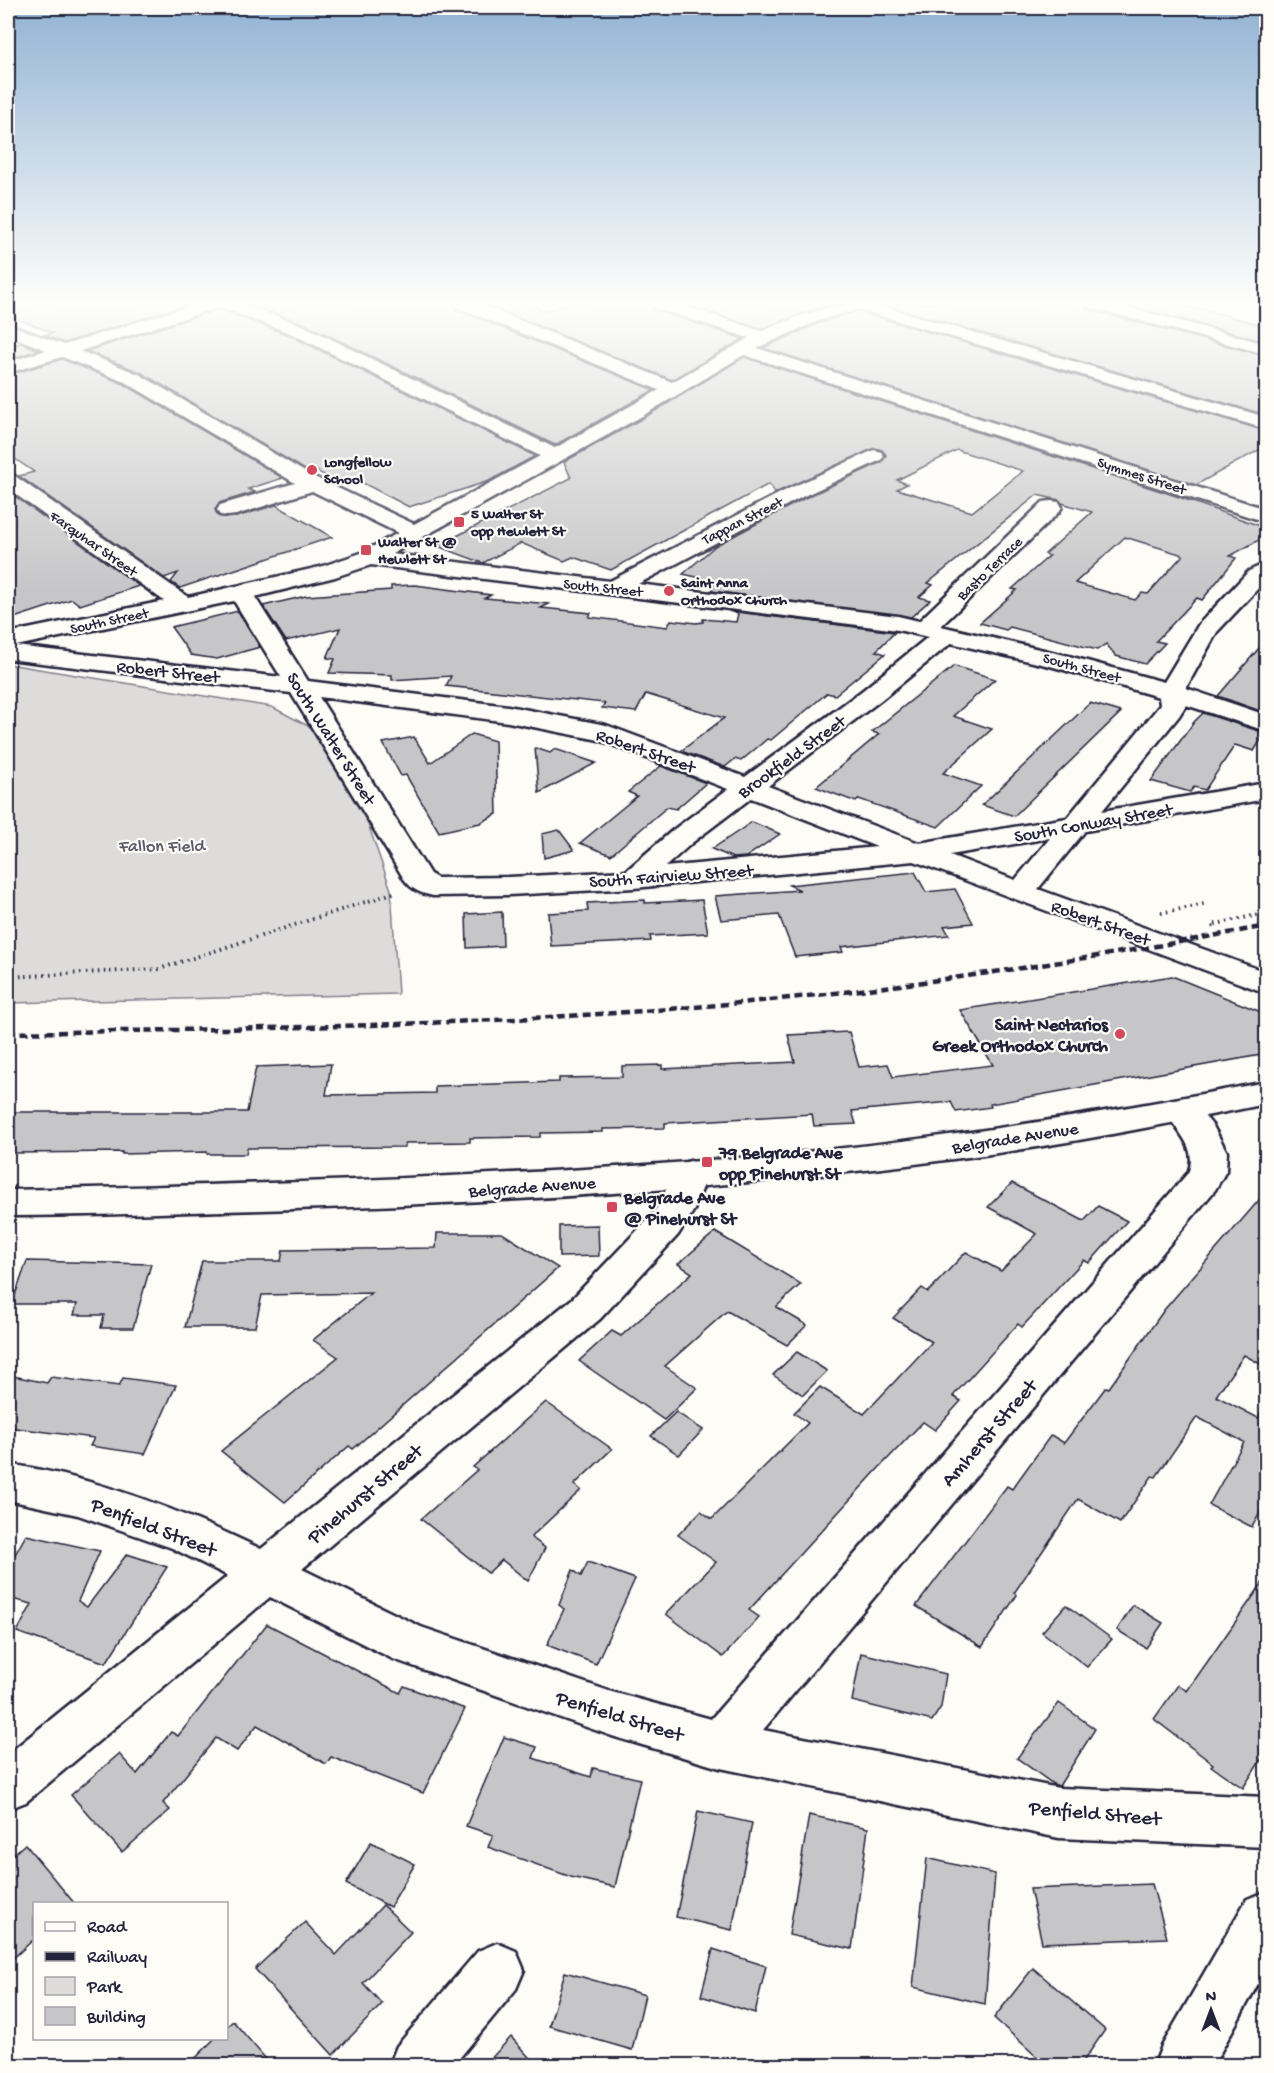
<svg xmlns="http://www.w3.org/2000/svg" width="1274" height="2073" viewBox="0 0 1274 2073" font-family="'Gochi Hand',sans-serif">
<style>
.green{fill:#dddcdb;stroke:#807f8b;stroke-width:1.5}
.building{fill:#c6c6c8;stroke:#22223b;stroke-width:1.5;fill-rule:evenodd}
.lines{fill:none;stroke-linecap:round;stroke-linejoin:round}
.minor-casing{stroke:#22223b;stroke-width:5}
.major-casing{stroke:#22223b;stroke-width:5}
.path{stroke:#22223b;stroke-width:4;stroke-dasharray:1.5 4.5;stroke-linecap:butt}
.minor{fill:#fdfcf7;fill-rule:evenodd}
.major{fill:#fdfcf7;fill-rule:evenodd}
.rail{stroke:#22223b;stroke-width:4.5;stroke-dasharray:8 4.5;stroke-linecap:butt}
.poi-dot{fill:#d1495b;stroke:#fdfcf7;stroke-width:2}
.labels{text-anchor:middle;stroke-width:4.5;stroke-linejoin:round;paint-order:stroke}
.far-poi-label{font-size:15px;font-weight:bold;fill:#22223b;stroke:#fdfcf7;text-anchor:start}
.far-street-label{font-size:15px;fill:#22223b;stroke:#fdfcf7}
.street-label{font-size:18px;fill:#22223b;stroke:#fdfcf7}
.park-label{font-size:18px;fill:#5a5a6b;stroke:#fdfcf7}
.poi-label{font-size:18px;font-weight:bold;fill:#22223b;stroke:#fdfcf7;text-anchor:start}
.near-street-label{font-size:21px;fill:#22223b;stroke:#fdfcf7}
</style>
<rect width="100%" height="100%" fill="#fdfcf7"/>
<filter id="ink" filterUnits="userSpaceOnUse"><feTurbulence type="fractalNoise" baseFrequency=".0167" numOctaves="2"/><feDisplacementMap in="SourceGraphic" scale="12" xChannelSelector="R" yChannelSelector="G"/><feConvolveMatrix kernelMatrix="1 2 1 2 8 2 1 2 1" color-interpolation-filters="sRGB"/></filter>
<g filter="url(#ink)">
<path class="green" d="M8 664 272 707 331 738 361 804 391 890 398 994 8 1003Z"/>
<g class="building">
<path d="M8 303H193L64 343 45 335 53 333 8 315Z"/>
<path d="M244 303H453L456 309 654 390 555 445 303 323Z"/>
<path d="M482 303H525L544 311 573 303H649L652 309 743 339 672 380Z"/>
<path d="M681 303H844L814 309 762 329Z"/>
<path d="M878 303H1084L1087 309 1266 356V415Z"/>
<path d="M1119 303H1169L1191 308 1195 307 1266 326V342Z"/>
<path d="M219 309 289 335 535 456 489 481 409 507 363 483 353 486 339 478 333 480 313 469 307 471 140 372 87 351Z"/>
<path d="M857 311 1266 431V446L1196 485 763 348 819 323Z"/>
<path d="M21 343 39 350 8 360V347Z"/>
<path d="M744 357 1176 496 1266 528V536L1230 556 1236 558 1202 600 1197 598 1156 641 1165 643 1145 664 1116 656 1106 644 1097 650 1010 627 1006 630 980 623 1017 590 1012 589 1049 556 1045 554 1092 512 1062 503 1059 500 1037 495 928 583 933 585 919 597 930 600 911 617 711 591 715 581 683 574 715 546 805 498 882 462 886 455 882 450 875 448 775 493 769 484 611 570 573 557 564 561 521 543 483 563 437 546 571 478 564 462 645 417ZM957 450 1023 471 972 512 897 489 907 484 897 480ZM1125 537 1183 555 1148 594 1142 593 1135 600 1075 583Z"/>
<path d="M62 359 124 384 283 478 248 489 255 492 219 503 215 509 218 516 236 517 276 505 332 537 180 588 171 582 178 573 164 578 19 476 34 472 8 454V375Z"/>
<path d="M8 491 139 586 80 605 72 599 8 620Z"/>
<path d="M415 585 491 595 485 598 549 604 541 608 591 613 589 617 667 627 671 620 696 623 703 622V619L736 622 738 614 729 611 895 632 876 651 885 654 835 695 827 693 771 740 767 739 741 761 735 759 725 767 681 751 724 718 646 694 636 712 602 708 605 703 446 686 451 676 392 680V675L329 673 335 659 327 658 340 628 286 641 263 606 306 596 391 590V586Z"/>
<path d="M238 611 260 647 217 659 191 655 171 627Z"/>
<path d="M1266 640V713L1218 696Z"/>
<path d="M954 666 995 679 953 716 992 729 943 773 981 786 938 827 859 799 856 802 816 787 879 734 872 732Z"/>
<path d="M1090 703 1121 712 1014 816 982 805Z"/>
<path d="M1203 713 1265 733 1254 751 1235 745 1205 790 1194 787 1190 792 1151 781 1194 722Z"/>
<path d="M472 734 495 741 497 814 480 823 439 832 406 775 401 776 383 743 414 737 430 763Z"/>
<path d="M535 748 550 753 555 749 596 763 539 793Z"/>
<path d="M661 766 706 783 676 809 667 807 611 855 580 843 637 796 628 792Z"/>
<path d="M752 822 780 834 746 857 733 858 712 849Z"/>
<path d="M559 830 574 850 544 858 542 834Z"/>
<path d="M915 872 926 892 955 889 973 923 944 926 949 935 841 947 843 952 795 957 779 915 721 920 715 896 800 890 789 885Z"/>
<path d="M645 900V903L702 900 708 933 650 936 651 941 551 946 548 913 588 911 587 903Z"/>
<path d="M502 912 503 946 467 948 466 914Z"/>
<path d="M1172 976 1266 1014V1054L990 1104 991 1107 956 1112 951 1102 852 1111 856 1124 814 1126 812 1114 665 1123V1128L603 1129V1132L541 1133 540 1137 470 1138V1142L405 1143V1147L247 1148 246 1154H207V1152L122 1154V1152L8 1153V1112H247L256 1067 331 1064 326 1095 435 1093V1086L559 1082V1078L622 1077V1066L662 1065V1069L795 1062 788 1035 849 1032 859 1067 888 1064 893 1077 993 1065 960 1010Z"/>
<path d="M1012 1183 1084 1221 1098 1206 1127 1221 1089 1263 1084 1260 1022 1327 1018 1324 953 1396 961 1401 935 1430 923 1422 878 1469 749 1610 759 1617 723 1657 666 1614 716 1562 678 1535 701 1511 712 1519 808 1423 794 1413 820 1387 864 1414 932 1342 893 1318 922 1288 928 1292 966 1252 1001 1271 1037 1234 988 1207Z"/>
<path d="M1266 1192V1367L1244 1355 1216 1396 1258 1418 1266 1402V1502L1252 1527 1209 1505 1244 1442 1197 1417 1156 1477 1152 1476 1120 1523 1078 1499 1014 1593 1017 1595 982 1647 916 1606 1007 1486 1012 1489 1051 1435 1064 1443 1106 1387 1109 1388 1164 1310Z"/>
<path d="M598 1225 599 1256 559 1257V1226Z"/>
<path d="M715 1232 801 1284 776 1307 807 1325 787 1345 727 1311 665 1366 697 1388 664 1420 579 1361 612 1331 621 1336 692 1273 678 1264Z"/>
<path d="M437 1233H502L558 1268 353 1449 349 1446 285 1502 221 1451 338 1357 313 1340 371 1293 262 1295 255 1327H185L202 1261H281L283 1250 436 1248Z"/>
<path d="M27 1261 151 1264 133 1328H101L104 1315H74L77 1304H12Z"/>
<path d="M797 1352 827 1371 803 1395 773 1375Z"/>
<path d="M8 1375 47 1383 51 1377 119 1386 123 1378 176 1385 145 1454 90 1446 94 1438 8 1427Z"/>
<path d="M546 1402 612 1449 574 1485 581 1490 531 1537 545 1548 528 1581 502 1560 488 1573 421 1519 477 1470 473 1467Z"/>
<path d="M676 1412 703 1430 679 1455 651 1436Z"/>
<path d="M26 1535 100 1551 78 1601 87 1607 127 1554 167 1567 106 1663 17 1632 32 1604 8 1598V1567Z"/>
<path d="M588 1562 635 1579 596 1664 547 1645 564 1609 559 1605 573 1570 581 1576Z"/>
<path d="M1266 1578V1752L1243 1788 1211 1766 1213 1764 1154 1719 1178 1685 1187 1691Z"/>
<path d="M1066 1605 1112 1639 1087 1667 1042 1632Z"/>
<path d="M1133 1605 1163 1623 1146 1648 1117 1630Z"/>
<path d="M267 1624 400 1693 404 1686 465 1709 423 1793 331 1757 326 1764 257 1725 237 1751 216 1738 163 1803 170 1810 122 1852 71 1795 119 1754 137 1774 171 1732 178 1736Z"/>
<path d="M861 1653 946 1674 941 1707 932 1721 852 1701Z"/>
<path d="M1059 1703 1095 1729 1059 1786 1053 1784 1017 1758Z"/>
<path d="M504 1737 537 1747 533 1758 591 1777 593 1768 640 1779 615 1887 571 1877 488 1847 493 1835 466 1826Z"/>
<path d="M698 1811 752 1823 732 1930 676 1917Z"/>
<path d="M809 1815 868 1828 852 1949 789 1935Z"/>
<path d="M371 1842 415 1864 390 1907 346 1884Z"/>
<path d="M25 1844 75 1904H34V1939L8 1963V1859Z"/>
<path d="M927 1858 995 1874 985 2004 913 1987Z"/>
<path d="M1152 1884 1167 1938 1042 1943 1030 1889Z"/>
<path d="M383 1905 411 1932 363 1983 382 2004 333 2055 255 1969 305 1922 336 1955Z"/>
<path d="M713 1949 766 1966 755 2013 701 1996Z"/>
<path d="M1033 1968 1105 2030 1080 2066H1047L994 2018Z"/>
<path d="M565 1972 645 1995 632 2050 549 2026Z"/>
<path d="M233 2021 272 2066H188L215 2038H226V2027Z"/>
<path d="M511 2037 537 2066H484Z"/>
</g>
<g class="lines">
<defs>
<g id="minor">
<path d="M199 303H238L302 325 555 448 659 390 457 307 455 303H477L672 382 749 338 653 307 651 303H675L762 331C800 316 829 303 871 303L1266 417V429L857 309 818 321 757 348 1266 509V522L744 355 644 415 392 554 610 581 790 488 874 450 881 452 884 456 881 460 804 496 638 584 898 616 919 621 1043 502 1051 501 1059 502 1062 507 1059 512 941 626 1065 655 1164 682 1199 624 1249 571 1266 563V580L1217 632 1186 688 1266 715V731L1186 705 1179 716 1102 811 1266 783V799L1085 831 1038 889 1266 972V993L914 861 634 888 509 895 433 896C420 893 412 890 404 879L291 693 8 659V633L164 601 8 489V474L15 476 188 597 320 567 361 553 398 533 312 491 236 515 228 516 220 515 217 510 220 505 295 483 125 382 62 357 8 373V362L46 350 8 335V324L64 345ZM219 307 290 333 540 456 414 524 310 475 139 374 80 351ZM371 565 898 630 928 637 863 690 745 777 606 725 508 706 308 681 255 597 335 577ZM234 601 281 677 16 646ZM951 643 1050 666 1159 697 1160 705 1067 818 919 843 768 786 881 700ZM319 697 508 722 599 740 728 789 673 830 626 871 509 877 437 878 430 874ZM751 798 877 847 665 867 693 842ZM1050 838 1015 880 950 855Z"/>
<path d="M1086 303H1112L1266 344V354L1088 307Z"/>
<path d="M1181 1098 1193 1102 1213 1126 1227 1152 1226 1171 1215 1190 763 1730 1059 1788 1266 1797V1847L1059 1838 720 1768 612 1736 393 1659 270 1597 26 1802 8 1809V1754L228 1576 172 1548 78 1515 8 1500V1464C95 1477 182 1511 261 1549L572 1299 652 1215 659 1205 677 1165 690 1161 703 1165 708 1174 694 1210 678 1235 600 1319 302 1569 421 1627 612 1692 711 1719 1188 1173C1199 1147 1176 1131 1164 1110L1169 1102Z"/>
<path d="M1266 1892V1969L1213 2066H1154L1162 2046 1247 1899Z"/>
<path d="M497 1943 516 1951 524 1970 516 1989 453 2066H389L397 2046 478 1951Z"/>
</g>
<path id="major" d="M1266 1082V1104C1162 1125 1058 1146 953 1159 724 1190 493 1203 262 1210 177 1212 92 1216 8 1216V1190C271 1184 533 1177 795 1153 953 1138 1110 1112 1266 1082Z"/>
</defs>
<use href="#minor" class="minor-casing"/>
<use href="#major" class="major-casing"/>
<g class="path">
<path d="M1161 913 1205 904"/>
<path d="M1214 927 1212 925 1266 913"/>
<path d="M8 977 159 969 396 892"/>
</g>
<use href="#minor" class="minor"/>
<use href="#major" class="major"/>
<path class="rail" d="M8 1033C237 1029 466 1026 694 1007 886 991 1077 962 1266 926"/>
</g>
</g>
<linearGradient id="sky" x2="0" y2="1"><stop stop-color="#92b3d4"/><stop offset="0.51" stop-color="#fefefb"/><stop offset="1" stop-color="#fefefb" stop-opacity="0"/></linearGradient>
<rect width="1274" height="593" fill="url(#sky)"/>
<g class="poi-dot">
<circle cx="312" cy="470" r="6"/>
<rect x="453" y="516" width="12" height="12" rx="3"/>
<rect x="360" y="544" width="12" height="12" rx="3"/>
<circle cx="669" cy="591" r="6"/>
<circle cx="1120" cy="1034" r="6"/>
<rect x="701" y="1156" width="12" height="12" rx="3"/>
<rect x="606" y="1201" width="12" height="12" rx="3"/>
</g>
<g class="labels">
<g class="far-poi-label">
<text x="324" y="466">Longfellow<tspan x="324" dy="17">School</tspan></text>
<text x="471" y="518">5 Walter St<tspan x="471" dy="17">opp Hewlett St</tspan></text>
<text x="378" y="546">Walter St @<tspan x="378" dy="17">Hewlett St</tspan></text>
<text x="681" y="587">Saint Anna<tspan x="681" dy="17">Orthodox Church</tspan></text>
</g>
<g class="far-street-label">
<text transform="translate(1142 475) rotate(18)" y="5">Symmes Street</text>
<text transform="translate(742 520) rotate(-27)" y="5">Tappan Street</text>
<text transform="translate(94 543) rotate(35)" y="5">Farquhar Street</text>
<text transform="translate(989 568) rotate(-44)" y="5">Basto Terrace</text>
<text transform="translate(603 587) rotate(6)" y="5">South Street</text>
<text transform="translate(109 620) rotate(-12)" y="5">South Street</text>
<text transform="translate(1082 667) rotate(15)" y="5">South Street</text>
</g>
<g class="street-label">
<text transform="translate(168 671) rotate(6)" y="6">Robert Street</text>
<text transform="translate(332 738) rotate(58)" y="6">South Walter Street</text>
<text transform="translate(646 750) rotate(19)" y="6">Robert Street</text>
<text transform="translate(791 756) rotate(-36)" y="6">Brookfield Street</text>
<text transform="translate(1093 822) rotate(-10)" y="6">South Conway Street</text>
<text transform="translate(671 875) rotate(-4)" y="6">South Fairview Street</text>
<text transform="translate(1101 922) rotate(20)" y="6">Robert Street</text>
<text transform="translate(1015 1137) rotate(-9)" y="6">Belgrade Avenue</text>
<text transform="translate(532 1186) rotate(-4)" y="6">Belgrade Avenue</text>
</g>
<g class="park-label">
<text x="162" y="851">Fallon Field</text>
</g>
<g class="poi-label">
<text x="1108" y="1030" text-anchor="end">Saint Nectarios<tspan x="1108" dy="21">Greek Orthodox Church</tspan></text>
<text x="719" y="1158">79 Belgrade Ave<tspan x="719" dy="21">opp Pinehurst St</tspan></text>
<text x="624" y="1203">Belgrade Ave<tspan x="624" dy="21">@ Pinehurst St</tspan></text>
</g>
<g class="near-street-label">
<text transform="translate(988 1432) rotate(-49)" y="7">Amherst Street</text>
<text transform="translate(364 1493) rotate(-40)" y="7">Pinehurst Street</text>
<text transform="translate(154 1526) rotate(21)" y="7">Penfield Street</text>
<text transform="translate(620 1715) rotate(17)" y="7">Penfield Street</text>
<text transform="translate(1095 1812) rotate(5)" y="7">Penfield Street</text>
</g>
</g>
<rect width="1274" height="2073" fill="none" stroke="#fdfcf7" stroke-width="30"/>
<rect x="15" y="15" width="1244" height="2043" fill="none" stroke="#22223b" stroke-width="2" filter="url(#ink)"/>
<rect x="33" y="1902" width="195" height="138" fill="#fdfcf7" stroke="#a5a5ac" stroke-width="1.5"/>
<rect x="45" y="1922" width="30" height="9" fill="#fdfcf7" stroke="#a5a5ac" stroke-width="1.5"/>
<text x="87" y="1932" font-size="18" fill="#22223b">Road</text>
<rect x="45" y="1952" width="30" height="9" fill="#22223b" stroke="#a5a5ac" stroke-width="1.5"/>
<text x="87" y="1962" font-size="18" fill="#22223b">Railway</text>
<rect x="45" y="1977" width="30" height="18" fill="#dddcdb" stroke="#a5a5ac" stroke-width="1.5"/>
<text x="87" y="1992" font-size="18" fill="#22223b">Park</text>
<rect x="45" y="2007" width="30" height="18" fill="#c6c6c8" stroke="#a5a5ac" stroke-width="1.5"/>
<text x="87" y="2022" font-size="18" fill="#22223b">Building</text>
<g transform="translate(1211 2010)" stroke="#fdfcf7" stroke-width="4.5" paint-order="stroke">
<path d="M0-4.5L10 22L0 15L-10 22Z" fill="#22223b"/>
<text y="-9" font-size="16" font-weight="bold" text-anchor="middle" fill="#22223b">N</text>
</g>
</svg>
